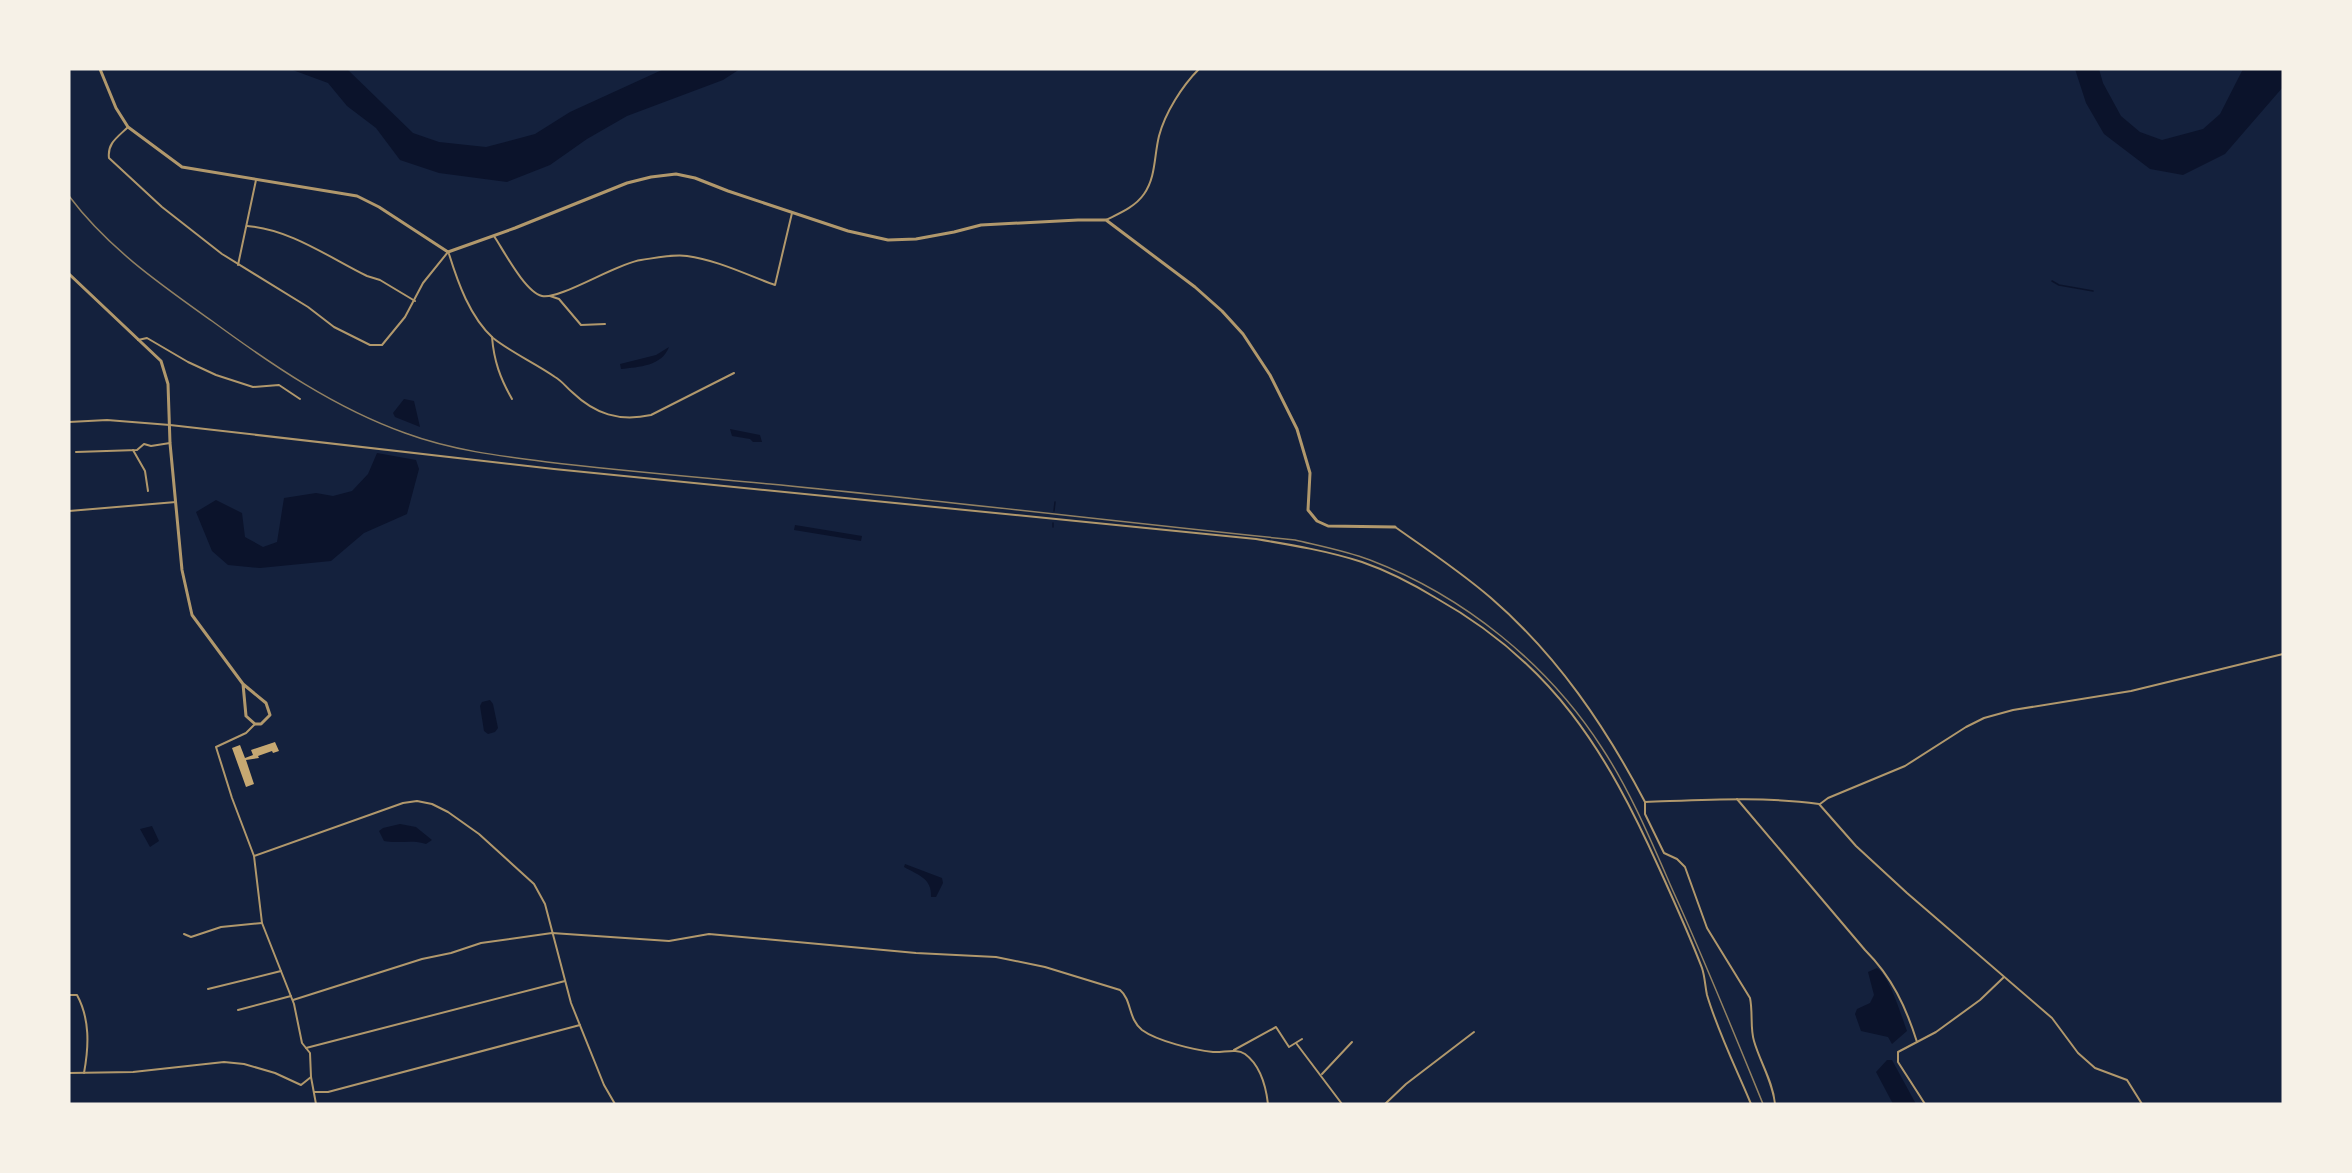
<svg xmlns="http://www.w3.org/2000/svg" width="2352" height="1173" viewBox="0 0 2352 1173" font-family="Overpass,sans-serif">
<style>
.water{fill:#0b132b}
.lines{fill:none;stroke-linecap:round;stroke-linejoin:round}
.stream{stroke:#0b132b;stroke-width:1.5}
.building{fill:#c6a872}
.minor{stroke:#b1986c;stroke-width:2}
.tertiary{stroke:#b1986c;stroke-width:3}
.rail{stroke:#918062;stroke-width:1.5}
</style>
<rect width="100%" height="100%" fill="#14213d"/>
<g class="water">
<path d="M290 69H347L413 133 439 142 486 147 535 134 570 112 664 69H740L723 80 627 116 587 139 550 165 507 182 439 173 400 160 376 128 347 106 328 83Z"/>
<path d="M2075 69H2099L2103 83 2121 116 2140 132 2162 140 2203 129 2220 114 2243 69H2283V87L2225 154 2183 175 2150 169 2104 134 2086 103Z"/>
<path d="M669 347C662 366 639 367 621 369L620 364 656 355Z"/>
<path d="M404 399 414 401 420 427 395 417 393 413Z"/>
<path d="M730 429 760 435 762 442H753L750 439 732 436Z"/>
<path d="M377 453 416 460 419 469 407 514 364 533 331 561 260 568 228 565 212 551 196 512 216 500 242 513 245 537 263 547 277 542 284 498 316 493 333 496 352 491 368 474Z"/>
<path d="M795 525 862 536 861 541 794 530Z"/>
<path d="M490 700 493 704 498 728 495 732 488 734 484 731 480 706 482 702Z"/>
<path d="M400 824 416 827 432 840 426 844C413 839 398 844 384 841L379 831 383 828Z"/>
<path d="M152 826 159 841 150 847 140 829Z"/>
<path d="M905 864 942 878 943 883 936 897H931C932 878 918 875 904 867Z"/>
<path d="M1877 968C1890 977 1901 1015 1907 1031L1892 1044 1888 1037 1861 1031 1855 1014 1857 1009 1870 1003 1874 995 1868 972Z"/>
<path d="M1887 1060H1892L1916 1104H1893L1876 1072Z"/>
</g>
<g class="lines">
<g class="stream">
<path d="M2052 281 2059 285 2093 291"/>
<path d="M1054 511 1055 502"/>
<path d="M1053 527V523"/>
</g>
</g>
<path class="building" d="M275 742 279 751 273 753 272 751 258 756 259 758 246 760 254 784 246 787 232 748 240 745 245 758 253 755 251 750Z"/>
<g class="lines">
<g class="minor">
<path d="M128 127C118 137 107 143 109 158L162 207 222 254 308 307 334 327 370 345H382L405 317 423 283 448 252"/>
<path d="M1106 220C1120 213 1135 207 1144 194 1156 177 1154 156 1159 136 1165 113 1182 86 1199 69"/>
<path d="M247 226C290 229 330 258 367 276L380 280 415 301"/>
<path d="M494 236C504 251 525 292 542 296 560 300 617 263 641 260 655 258 673 254 687 256 717 260 747 275 775 285L792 213"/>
<path d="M449 254C458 283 470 317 493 338 512 353 535 363 555 377 562 381 566 387 572 392 595 414 619 422 651 415L734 373"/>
<path d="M238 265 256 180"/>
<path d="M550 296 559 299 581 325 605 324"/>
<path d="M492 337C494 361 500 378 512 399"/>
<path d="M138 340 147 338 188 362 216 375 253 387 279 385 300 399"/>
<path d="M69 422 107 420 170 425 554 469 1256 539C1292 545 1328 551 1362 562 1388 571 1413 584 1436 598 1552 663 1606 750 1659 868 1674 901 1689 934 1702 968 1705 977 1705 986 1707 995 1718 1032 1736 1068 1751 1104"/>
<path d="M133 450 145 471 148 491"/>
<path d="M76 452 137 450 144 444 151 446 170 443"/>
<path d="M69 511 176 502"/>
<path d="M1395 527C1428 550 1461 572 1491 598 1557 655 1605 726 1645 802 1703 800 1762 796 1819 804L1856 846 1907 893 2052 1018 2078 1053 2095 1068 2127 1080 2142 1104"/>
<path d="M255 724 246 733 216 747 232 798 254 856 262 923 294 1004 302 1043 310 1053 311 1077 316 1104"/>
<path d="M1737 799 1865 950C1892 977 1906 1007 1917 1042"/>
<path d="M1645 802V814L1664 853 1677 859 1685 867 1707 928 1750 998C1753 1012 1750 1028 1754 1041 1760 1062 1773 1082 1775 1104"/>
<path d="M1820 804 1828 798 1905 766 1966 727 1984 718 2013 710 2131 691 2283 654"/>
<path d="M254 856 403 803 417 801 432 804 448 812 479 834 534 884 545 904 571 1003 604 1085 615 1104"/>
<path d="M184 934 191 937 221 927 262 923"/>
<path d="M208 989 281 971"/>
<path d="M69 995H77C90 1019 89 1046 84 1073"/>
<path d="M293 1000 422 959 451 953 481 943 552 933 669 941 709 934 916 953 996 957 1045 967 1120 990C1132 1000 1128 1019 1142 1030 1157 1041 1194 1050 1213 1052 1223 1053 1236 1048 1245 1054 1260 1065 1266 1087 1268 1104"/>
<path d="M238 1010 291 996"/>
<path d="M1296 1043 1342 1104"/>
<path d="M306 1048 565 981"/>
<path d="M1234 1050 1276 1027 1289 1047 1302 1039"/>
<path d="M69 1073 133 1072 224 1062 244 1064 275 1073 301 1085 311 1077"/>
<path d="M1322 1074 1352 1042"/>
<path d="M314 1092H328L580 1025"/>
<path d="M1385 1104 1406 1084 1474 1032"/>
<path d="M1925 1104 1898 1062V1052L1936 1032 1980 1000 2004 977"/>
</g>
<g class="tertiary">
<path d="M100 69 116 108 128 127 182 167 357 196 379 207 448 252 515 228 627 183 651 177 676 174 695 178 728 191 848 231 888 240 916 239 954 232 981 225 1078 220H1106L1195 287 1222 311 1243 334 1270 375 1297 429 1310 473 1308 510 1317 521 1328 526 1395 527"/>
<path d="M69 274 161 361 168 384 170 443 182 570 192 615 243 684 266 703 270 715 261 724H255L246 716 243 684"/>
</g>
<path class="rail" d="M69 196C108 248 160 284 212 321 272 365 335 408 405 433 451 450 499 456 547 462 622 471 696 477 770 484 946 501 1120 522 1295 540 1320 546 1346 551 1370 560 1464 596 1548 664 1602 748 1631 792 1652 843 1673 891 1705 961 1734 1033 1763 1104"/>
</g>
<rect width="2352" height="1173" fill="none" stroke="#f6f1e7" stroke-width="141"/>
</svg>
